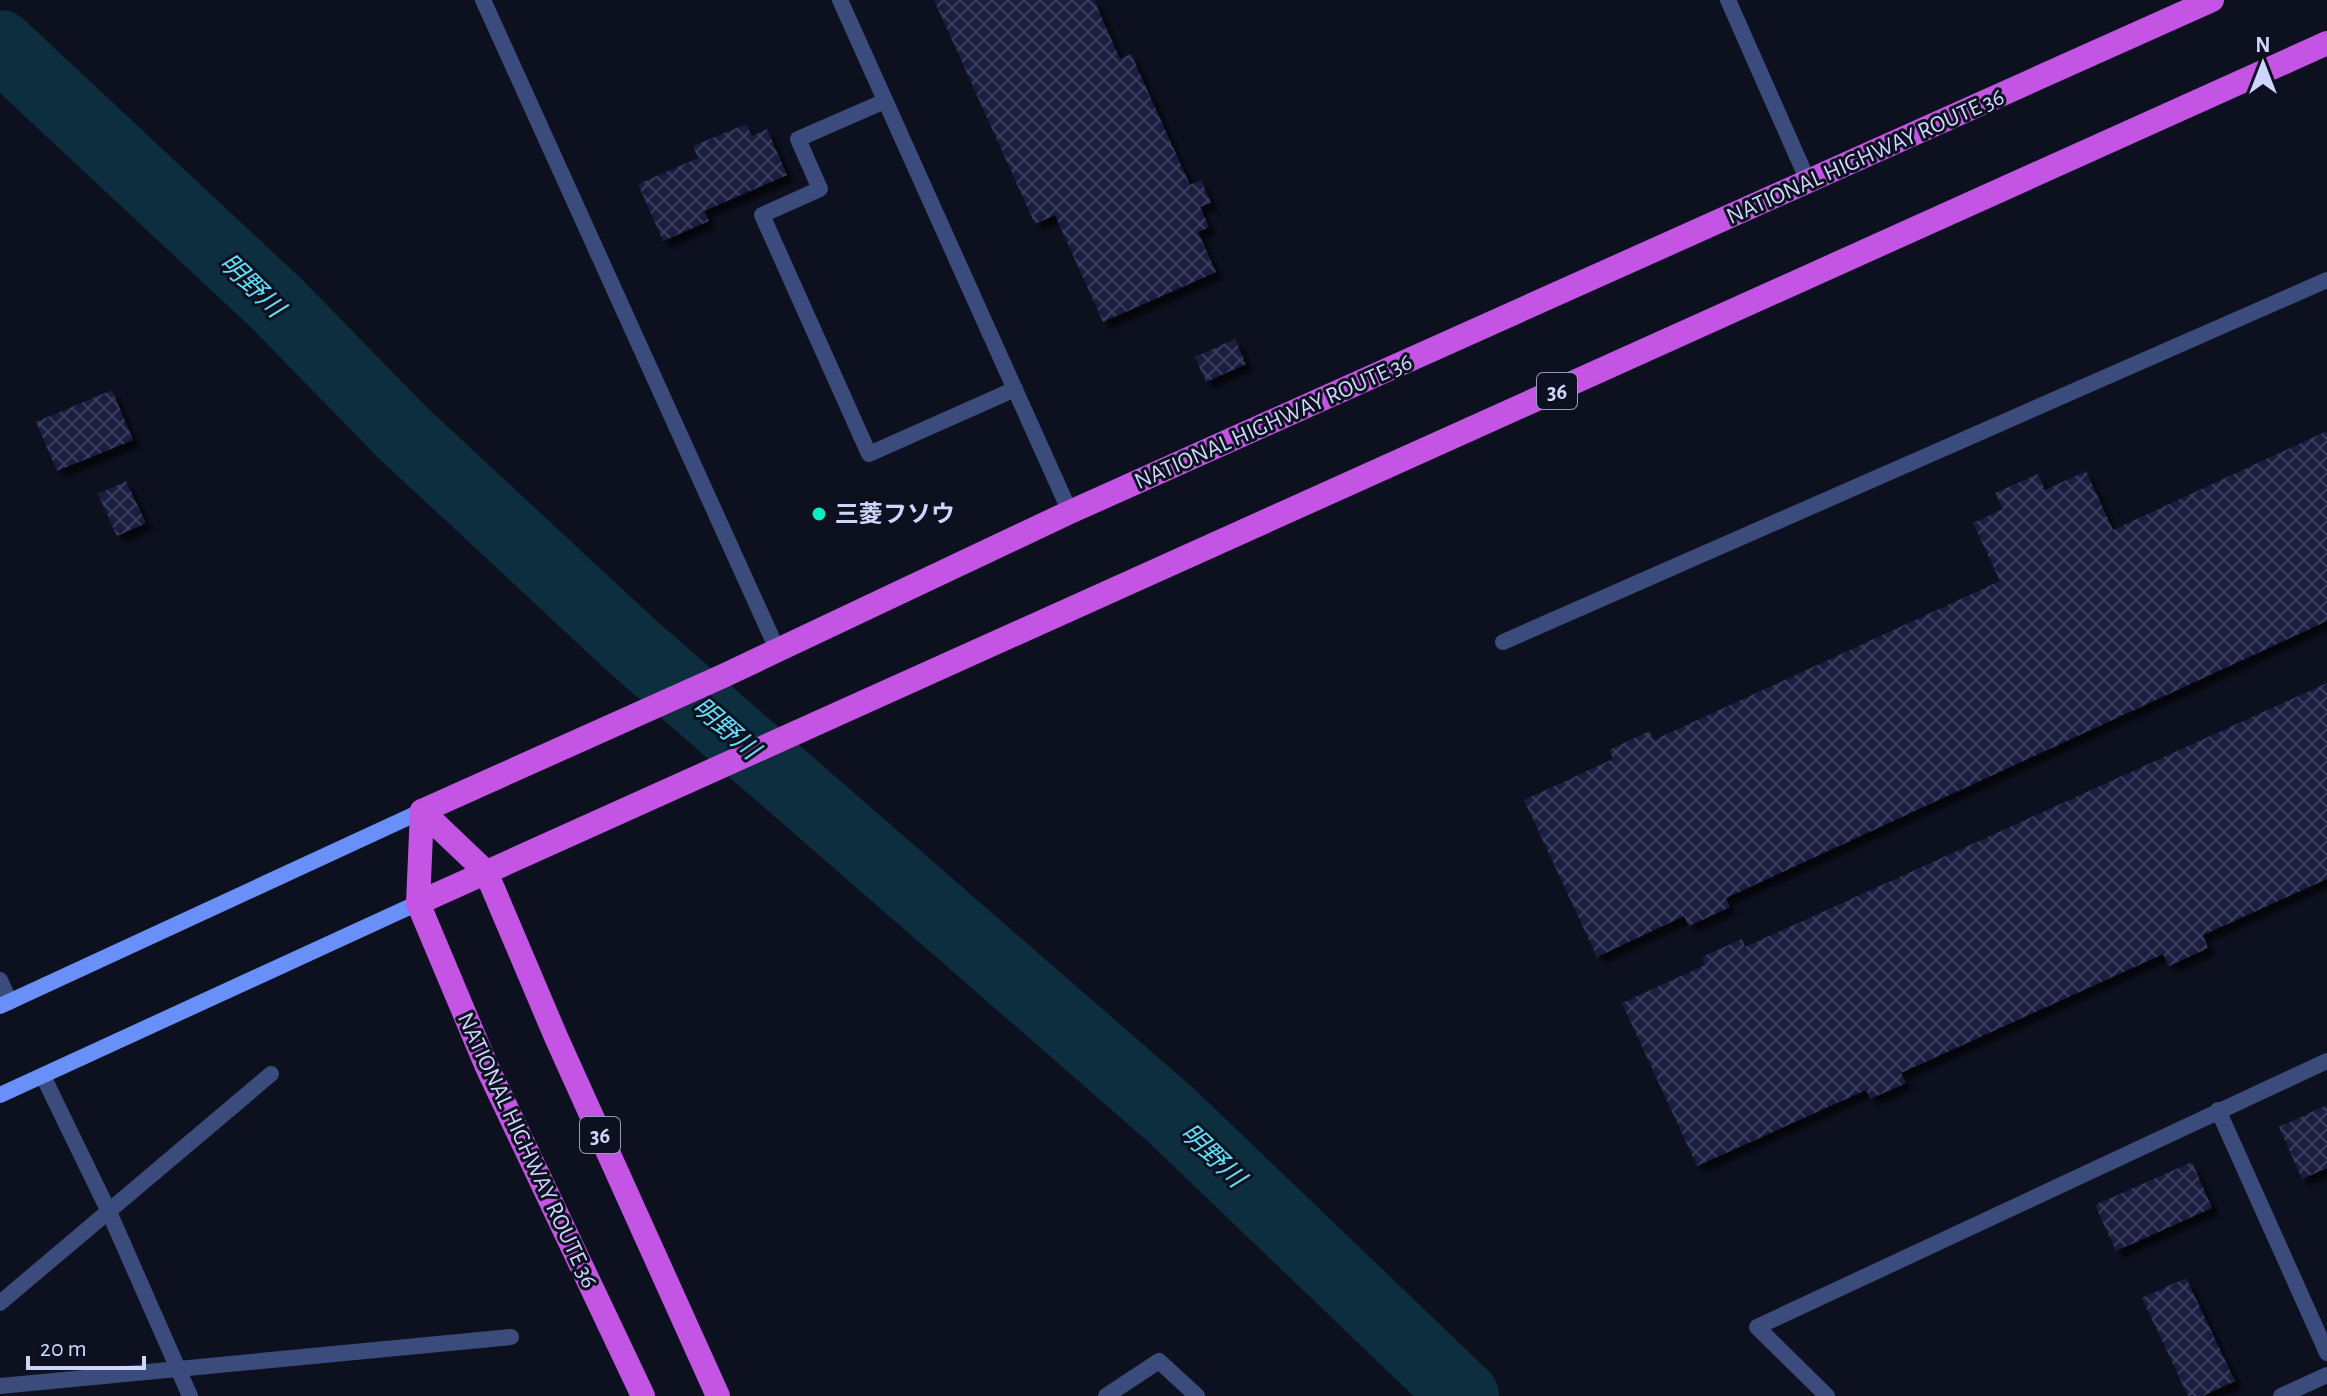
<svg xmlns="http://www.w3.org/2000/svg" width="2327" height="1396" viewBox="0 0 2327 1396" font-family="'Alegreya Sans','Noto Sans JP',sans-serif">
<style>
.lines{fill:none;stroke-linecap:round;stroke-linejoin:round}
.river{stroke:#0d2e3f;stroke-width:70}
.building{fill:url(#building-cross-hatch);filter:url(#shadow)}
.service{stroke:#3a4b7c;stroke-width:16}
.minor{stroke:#3a4b7c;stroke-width:16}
.tertiary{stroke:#3a4b7c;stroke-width:16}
.secondary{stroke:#698ff9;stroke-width:16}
.trunk{stroke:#c454e4;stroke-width:24}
.poi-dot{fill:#0aedc2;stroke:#0d101f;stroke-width:3}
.labels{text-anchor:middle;stroke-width:6;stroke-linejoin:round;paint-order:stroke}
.shield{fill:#0d101f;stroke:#949bba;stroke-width:2}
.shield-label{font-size:22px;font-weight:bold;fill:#ced6fd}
.street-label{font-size:24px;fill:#ced6fd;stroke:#0d101f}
.poi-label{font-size:24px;font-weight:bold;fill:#ced6fd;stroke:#0d101f;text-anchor:start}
.water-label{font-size:26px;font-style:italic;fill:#60def8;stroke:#0d101f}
</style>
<defs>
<pattern id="building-cross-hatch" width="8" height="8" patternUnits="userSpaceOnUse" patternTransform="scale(2)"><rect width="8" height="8" fill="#1a1e3f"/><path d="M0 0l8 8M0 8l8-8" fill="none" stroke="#3a3e5c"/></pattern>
<filter id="shadow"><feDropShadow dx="7" dy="7" stdDeviation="2" flood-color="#0009"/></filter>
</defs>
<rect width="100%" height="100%" fill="#0d101f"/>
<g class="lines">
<path class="river" d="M0 45 276 303 403 433 632 646 1172 1116 1464 1396"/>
</g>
<g class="building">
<path d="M934 0H1094L1120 59 1131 54 1190 185 1201 180 1211 203 1200 207 1209 227 1198 232 1216 272 1103 322 1055 215 1035 224Z"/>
<path d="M746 124 752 136 767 129 787 175 704 211 709 221 663 241 638 184 698 158 693 146Z"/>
<path d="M1235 339 1246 364 1206 382 1195 357Z"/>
<path d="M112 390 133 440 57 471 36 422Z"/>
<path d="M2327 431V621L1726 898 1730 907 1689 926 1684 916 1597 957 1524 800 1613 759 1609 750 1649 731 1654 740 2000 581 1973 523 2003 509 1995 493 2038 474 2045 490 2086 471 2113 530Z"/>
<path d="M126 481 146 523 117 536 98 494Z"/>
<path d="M2327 683V879L2203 935 2208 948 2169 966 2163 954 1901 1073 1906 1083 1870 1099 1866 1090 1697 1166 1622 1003 1705 965 1702 957 1742 939 1745 947Z"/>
<path d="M2327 1105V1168L2302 1179 2279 1127Z"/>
<path d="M2192 1162 2212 1208 2116 1251 2095 1205Z"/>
<path d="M2186 1278 2235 1381 2203 1396H2188L2142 1298Z"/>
</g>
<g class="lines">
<g class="service">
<path d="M840 0 1070 512"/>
<path d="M1728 0 1808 181"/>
<path d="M885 101 798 139 820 189 762 215 869 454 1015 389"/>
<path d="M1503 642 2327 280"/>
<path d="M0 1303 271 1074"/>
<path d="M0 1386 511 1337"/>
</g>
<g class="minor">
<path d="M483 0 777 649"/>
<path d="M0 980 10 1002"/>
<path d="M43 1076 109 1212 190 1396"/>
<path d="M2218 1110 2327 1353"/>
<path d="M1106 1396 1159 1361 1197 1396"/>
<path d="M2281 1396 2327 1375"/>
</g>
<path class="tertiary" d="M1827 1396 1757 1327 2327 1061"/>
<g class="secondary">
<path d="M0 1006 422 811"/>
<path d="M0 1095 418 903"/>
</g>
<g class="trunk">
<path d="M422 811 723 676 1070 512 2212 0"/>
<path d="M422 811 486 872 556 1037 718 1396"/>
<path d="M422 811 418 903 487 1067 643 1396"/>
<path d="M418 903 2327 43"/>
</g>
</g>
<circle class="poi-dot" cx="819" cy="514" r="8"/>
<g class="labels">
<g class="shield">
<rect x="1537" y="373" width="40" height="36" rx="6"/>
<rect x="580" y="1117" width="40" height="36" rx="6"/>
</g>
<g class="shield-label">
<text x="1557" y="399">36</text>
<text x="600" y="1143">36</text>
</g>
<g class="street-label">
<text transform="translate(1865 156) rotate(-24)" y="8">NATIONAL HIGHWAY ROUTE 36</text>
<text transform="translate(1273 421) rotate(-24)" y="8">NATIONAL HIGHWAY ROUTE 36</text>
<text transform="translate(528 1150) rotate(65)" y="8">NATIONAL HIGHWAY ROUTE 36</text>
</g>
<g class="poi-label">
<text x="835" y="522">三菱フソウ</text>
</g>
<g class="water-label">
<text transform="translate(252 285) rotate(44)" y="9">明野川</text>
<text transform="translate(726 728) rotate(41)" y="9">明野川</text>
<text transform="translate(1213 1155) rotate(44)" y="9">明野川</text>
</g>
</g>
<g transform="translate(2263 64)" stroke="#0d101f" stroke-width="6" paint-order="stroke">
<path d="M0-6L14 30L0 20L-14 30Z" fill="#ced6fd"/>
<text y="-12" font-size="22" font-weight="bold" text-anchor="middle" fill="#ced6fd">N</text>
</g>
<path d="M28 1356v12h116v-12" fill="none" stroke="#ced6fd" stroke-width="4"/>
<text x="40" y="1356" font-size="24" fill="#ced6fd" stroke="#0d101f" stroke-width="6" paint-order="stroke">20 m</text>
</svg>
